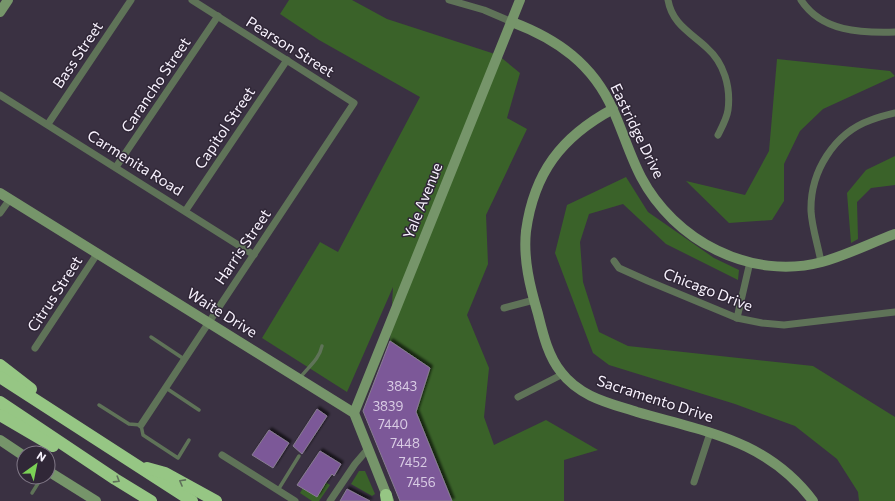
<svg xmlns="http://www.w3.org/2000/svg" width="895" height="501" viewBox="0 0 895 501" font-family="Commissioner,sans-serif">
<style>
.green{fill:#3a6229}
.building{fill:#7b5898;stroke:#887d91;filter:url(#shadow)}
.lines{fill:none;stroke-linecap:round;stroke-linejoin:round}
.lane{stroke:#5f7358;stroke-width:3.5}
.street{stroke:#5f7358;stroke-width:7}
.secondary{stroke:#76956a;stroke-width:10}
.highway{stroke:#96c684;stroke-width:12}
.oneway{stroke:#5e6f5a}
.labels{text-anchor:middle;stroke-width:3;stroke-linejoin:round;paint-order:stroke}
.number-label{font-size:13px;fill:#d9cce4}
.street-label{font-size:15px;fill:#f8f2fe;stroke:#302737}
</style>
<defs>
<filter id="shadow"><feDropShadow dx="2.5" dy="-2.5" stdDeviation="1" flood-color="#0009"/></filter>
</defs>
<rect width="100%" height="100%" fill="#3a3142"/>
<g class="green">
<path d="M289 0H352L387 19 498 55 520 73 507 118 527 129 486 215 488 264 467 315 489 368 484 417 494 445 546 420 598 450 564 460V501H452L416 412 430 368 390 341 393 287 347 392 262 338 320 242 338 252 420 97 319 40 280 14Z"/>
<path d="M777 59 890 71 895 76 823 109 800 131 784 164V201L772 220 729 223 686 181 745 195 769 151Z"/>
<path d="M895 156V185L871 188 857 202 858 239 851 243 847 193 866 170Z"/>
<path d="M626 177 648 212 714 258 739 270 738 280 666 244 623 204 589 214 580 242 583 282 599 332 628 346 813 366 895 417V501H859L858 492 837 459 795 426 735 404 609 365 593 353 555 253 567 205Z"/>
<path d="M359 471H365L375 494 372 496 351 484Z"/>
<path d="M308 476 317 477 330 485 319 501H312L300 493 303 488 317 497 323 488Z"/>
</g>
<g class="building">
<path d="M390 341 430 368 416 412 452 501H400L363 411Z"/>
<path d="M317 409 327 416 302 454 293 446Z"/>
<path d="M269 430 289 443 273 468 252 455Z"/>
<path d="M320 451 341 464 334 476 332 474 326 482 317 497 297 485Z"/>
<path d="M347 489 370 501H340Z"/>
</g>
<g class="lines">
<g class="lane">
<path d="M151 337 184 359"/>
<path d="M300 378C308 367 319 360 322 346"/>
<path d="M166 388 199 410"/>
<path d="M99 405 129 424 141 425 143 435 178 458 189 440"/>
<path d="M278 490 299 456"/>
<path d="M32 493 42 477"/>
</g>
<g class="street">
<path d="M449 0 484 10 512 22"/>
<path d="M668 0C672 24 691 33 707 48 724 63 731 87 728 110 727 118 722 127 718 135"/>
<path d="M801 0C822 32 861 33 895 32"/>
<path d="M0 95 254 255"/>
<path d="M48 124 131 0"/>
<path d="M116 167 218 16"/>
<path d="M186 210 287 60"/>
<path d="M0 213 10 199"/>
<path d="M614 261 619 268 648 281 737 318 762 323 784 325 895 312"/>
<path d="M821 262C818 245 812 228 811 211 810 172 834 133 871 120 879 117 887 115 895 113"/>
<path d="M504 308 534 300"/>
<path d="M737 318 750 262"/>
<path d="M35 348 97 254"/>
<path d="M518 397 563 374"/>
<path d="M141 425 354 103 192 0"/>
<path d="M222 455 295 501"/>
<path d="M694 482 710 433"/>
<path d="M330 501 355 464 367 450"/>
</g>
<g class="secondary">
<path d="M0 12 8 0"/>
<path d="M512 22C557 39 593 64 613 110 623 132 630 156 641 177 674 240 750 281 822 262 847 255 871 243 895 234"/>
<path d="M613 109C561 137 534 173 526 231 523 259 530 287 538 314 543 334 548 356 561 372 580 397 609 403 637 412 706 432 767 440 813 501"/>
<path d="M0 193 354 413 389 501"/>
<path d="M354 413 520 0"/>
<path d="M0 440 24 456"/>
<path d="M48 471 96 501"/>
</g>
<g class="highway">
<path d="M0 365 31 389"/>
<path d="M0 377 192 501"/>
<path d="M0 402 115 479 151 501"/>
<path d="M0 415 53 446"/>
<path d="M147 468 165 473 216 501"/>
<path d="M386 495 387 501"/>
</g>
</g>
<defs><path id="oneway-chevron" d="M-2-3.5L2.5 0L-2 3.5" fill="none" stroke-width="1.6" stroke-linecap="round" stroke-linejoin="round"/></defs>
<g class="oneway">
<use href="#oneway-chevron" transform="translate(117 480) rotate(32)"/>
<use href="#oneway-chevron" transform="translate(182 482) rotate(-151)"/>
</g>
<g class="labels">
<g class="number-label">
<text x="402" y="391">3843</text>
<text x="388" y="411">3839</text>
<text x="393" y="429">7440</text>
<text x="405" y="448">7448</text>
<text x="413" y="467">7452</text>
<text x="421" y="487">7456</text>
</g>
<g class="street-label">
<text transform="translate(290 47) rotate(32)" y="5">Pearson Street</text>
<text transform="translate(78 55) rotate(-56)" y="5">Bass Street</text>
<text transform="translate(156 85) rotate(-56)" y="5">Carancho Street</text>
<text transform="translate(225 128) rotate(-56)" y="5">Capitol Street</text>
<text transform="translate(637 131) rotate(64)" y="5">Eastridge Drive</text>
<text transform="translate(135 163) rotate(32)" y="5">Carmenita Road</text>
<text transform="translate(423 201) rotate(-68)" y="5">Yale Avenue</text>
<text transform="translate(243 247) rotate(-56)" y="5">Harris Street</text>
<text transform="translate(708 290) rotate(21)" y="5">Chicago Drive</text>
<text transform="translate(55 294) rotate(-57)" y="5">Citrus Street</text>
<text transform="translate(222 313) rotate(32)" y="5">Waite Drive</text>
<text transform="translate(655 399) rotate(18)" y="5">Sacramento Drive</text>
</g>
</g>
<g transform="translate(36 465) rotate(33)"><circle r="19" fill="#302737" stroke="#807887"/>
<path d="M0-3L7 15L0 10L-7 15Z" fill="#7bd156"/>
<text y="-6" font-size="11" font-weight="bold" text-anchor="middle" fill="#f8f2fe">N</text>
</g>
</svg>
